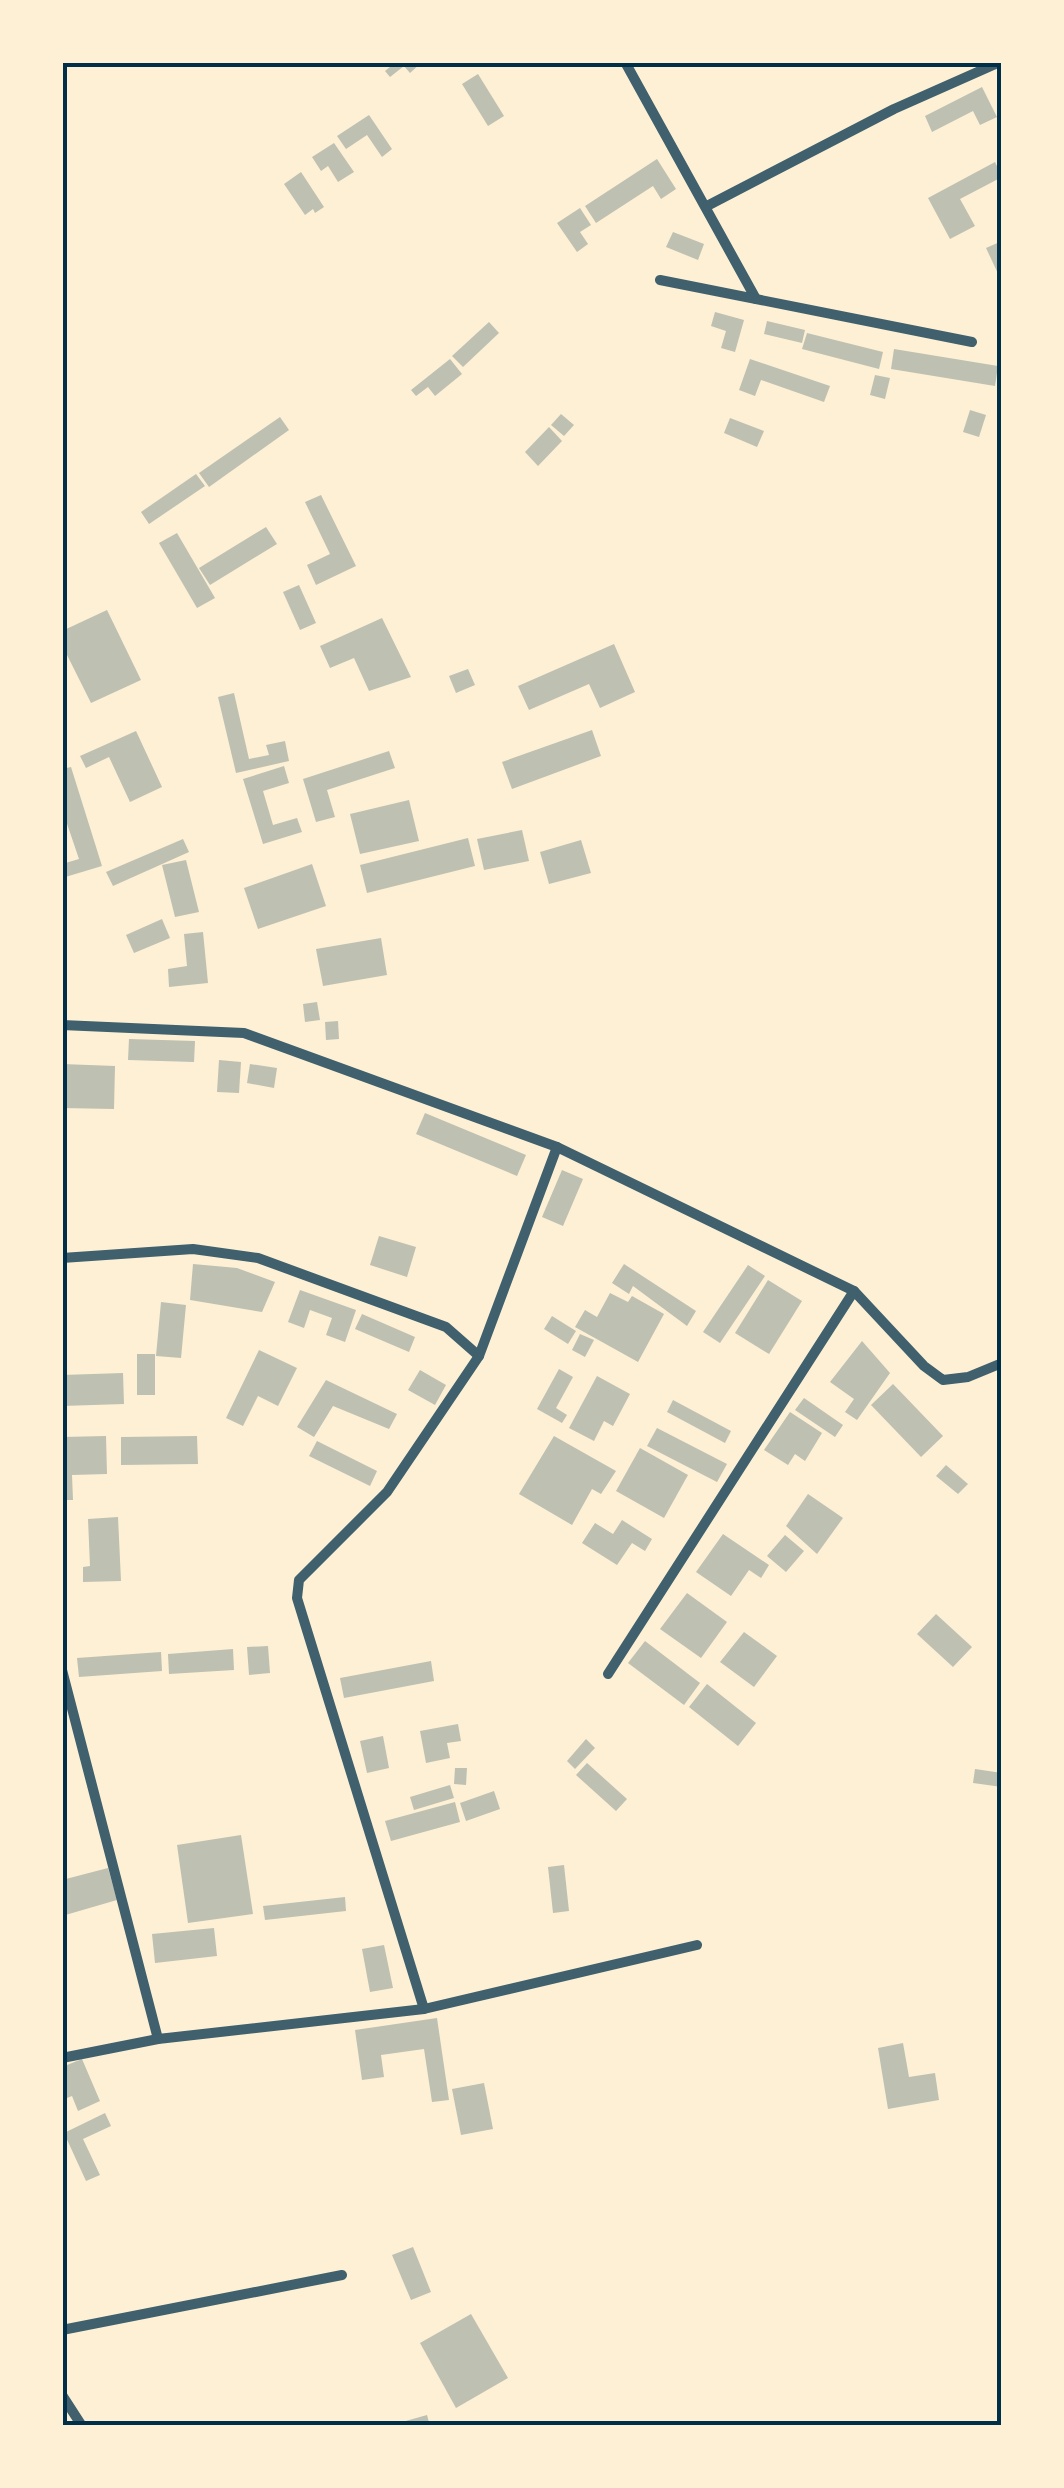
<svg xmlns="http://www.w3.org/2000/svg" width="1064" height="2488" viewBox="0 0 1064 2488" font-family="Arial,sans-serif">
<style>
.building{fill:#bec0b2}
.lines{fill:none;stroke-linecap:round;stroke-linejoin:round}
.minor{stroke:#3f606c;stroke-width:10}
.neatline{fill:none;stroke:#003049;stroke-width:4}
</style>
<rect width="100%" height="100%" fill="#fdf0d5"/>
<g class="building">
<path d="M396 62H422L410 73 404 66 390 77 385 71Z"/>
<path d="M478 74 504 116 488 126 462 84Z"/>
<path d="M982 87 997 117 980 125 973 111 932 132 925 116Z"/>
<path d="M369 115 392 149 382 157 367 135 346 149 337 136Z"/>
<path d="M334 143 354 172 338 182 328 166 321 171 312 157Z"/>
<path d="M657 159 676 189 661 199 653 186 596 223 585 206Z"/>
<path d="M995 162 1002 177 960 199 975 226 950 239 928 198Z"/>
<path d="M301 172 324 207 315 213 313 209 305 215 284 184Z"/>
<path d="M580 208 591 225 580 232 588 244 577 252 557 223Z"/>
<path d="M673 232 704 244 698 260 666 247Z"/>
<path d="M1002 241V282L986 248Z"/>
<path d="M715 312 744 320 735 352 721 348 726 331 711 326Z"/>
<path d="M767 321 805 330 802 343 764 334Z"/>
<path d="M489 322 499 333 463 367 452 356Z"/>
<path d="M807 333 883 352 879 369 802 349Z"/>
<path d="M894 349 998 366 995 386 891 369Z"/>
<path d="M450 359 462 374 435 396 428 387 416 396 411 390Z"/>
<path d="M750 359 830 386 824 402 761 380 755 396 739 390Z"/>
<path d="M875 375 890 378 885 399 870 395Z"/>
<path d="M970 410 986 415 979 437 963 432Z"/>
<path d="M561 414 574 425 564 436 551 425Z"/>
<path d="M280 417 289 430 209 487 199 473Z"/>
<path d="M730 418 764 431 757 447 724 433Z"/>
<path d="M549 427 562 441 538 466 525 452Z"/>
<path d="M196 474 205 486 149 524 141 512Z"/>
<path d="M321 495 356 566 316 585 307 565 330 554 305 502Z"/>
<path d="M266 527 277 544 210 585 199 568Z"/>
<path d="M177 533 215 598 197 608 159 543Z"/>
<path d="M299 585 316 623 300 630 283 592Z"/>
<path d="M107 610 141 680 91 703 62 645V631Z"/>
<path d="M382 618 411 677 369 691 354 658 330 668 320 646Z"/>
<path d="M614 644 635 692 600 708 589 684 529 710 518 686Z"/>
<path d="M468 669 475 685 456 693 449 676Z"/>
<path d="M234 693 249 759 269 755 266 745 285 741 289 761 236 773 218 697Z"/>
<path d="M592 730 601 756 512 789 502 762Z"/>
<path d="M136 731 162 787 130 802 109 757 86 768 80 756Z"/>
<path d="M389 751 395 768 327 790 335 817 316 822 303 779Z"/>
<path d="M284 766 289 783 263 791 273 825 297 818 302 832 263 844 243 779Z"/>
<path d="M71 767 102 866 62 878V864L79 859 62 809V769Z"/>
<path d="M409 800 419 841 360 854 350 814Z"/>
<path d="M522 830 529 861 484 870 477 839Z"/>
<path d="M468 838 475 866 367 893 360 865Z"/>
<path d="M183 839 189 852 113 886 106 872Z"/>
<path d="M581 840 591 873 549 884 540 852Z"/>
<path d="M186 860 199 912 175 917 162 865Z"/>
<path d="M312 864 326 906 258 929 244 888Z"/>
<path d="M162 919 170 938 134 953 126 935Z"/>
<path d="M203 932 208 983 169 987 168 969 187 966 184 934Z"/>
<path d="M381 938 387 975 323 986 316 949Z"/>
<path d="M317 1002 320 1020 305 1022 303 1004Z"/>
<path d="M338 1021 339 1039 326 1040 325 1022Z"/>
<path d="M129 1039 195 1041 194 1062 128 1060Z"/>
<path d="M219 1060 241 1062 239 1093 217 1092Z"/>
<path d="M62 1064 115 1066 114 1109 62 1108Z"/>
<path d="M250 1064 277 1068 274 1088 247 1083Z"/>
<path d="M425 1113 526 1155 517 1176 416 1134Z"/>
<path d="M562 1170 583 1179 563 1226 542 1217Z"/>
<path d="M379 1236 416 1247 407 1277 370 1265Z"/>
<path d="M193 1264 237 1268 275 1282 262 1312 190 1300Z"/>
<path d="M624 1264 696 1311 687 1326 633 1286 629 1294 612 1283Z"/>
<path d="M748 1265 765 1276 720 1343 703 1332Z"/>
<path d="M768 1280 802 1301 769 1354 735 1333Z"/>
<path d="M300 1290 356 1310 345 1342 326 1335 332 1318 310 1310 304 1328 288 1322Z"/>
<path d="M610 1293 628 1302 632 1296 664 1314 638 1362 575 1327 585 1310 597 1317Z"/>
<path d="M161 1302 186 1305 181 1358 156 1356Z"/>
<path d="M362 1314 415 1337 409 1352 355 1329Z"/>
<path d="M552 1316 576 1331 568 1344 544 1329Z"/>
<path d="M580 1334 594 1340 585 1357 572 1350Z"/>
<path d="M862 1341 890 1373 857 1420 845 1412 854 1399 830 1382Z"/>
<path d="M259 1350 297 1368 278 1406 258 1396 243 1426 226 1418Z"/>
<rect x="137" y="1354" width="18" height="41"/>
<path d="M559 1369 573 1377 556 1408 567 1415 562 1423 537 1409Z"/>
<path d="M420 1370 446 1385 435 1405 408 1390Z"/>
<path d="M123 1373 124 1404 62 1406V1375Z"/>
<path d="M597 1376 630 1394 613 1426 604 1421 594 1441 569 1428Z"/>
<path d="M326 1380 397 1414 389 1429 333 1406 314 1437 297 1427Z"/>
<path d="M893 1384 943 1436 921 1457 871 1405Z"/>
<path d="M804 1398 843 1425 835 1437 795 1410Z"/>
<path d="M673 1400 731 1431 725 1443 667 1412Z"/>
<path d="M790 1412 822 1433 805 1461 795 1454 788 1465 764 1450Z"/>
<path d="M657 1428 727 1464 717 1482 647 1446Z"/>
<path d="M106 1436 107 1474 72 1475 73 1500H62V1437Z"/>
<path d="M197 1436 198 1464 121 1465V1437Z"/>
<path d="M554 1436 616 1471 601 1494 592 1489 572 1525 519 1494Z"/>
<path d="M317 1441 377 1471 370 1486 309 1456Z"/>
<path d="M640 1448 688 1475 664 1518 616 1491Z"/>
<path d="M946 1465 968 1484 958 1494 936 1476Z"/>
<path d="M808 1494 843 1518 817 1554 786 1526Z"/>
<path d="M118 1517 121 1581 83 1582V1567L90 1566 88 1519Z"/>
<path d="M622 1520 652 1539 645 1551 632 1543 617 1565 582 1543 595 1523 613 1534Z"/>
<path d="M723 1534 769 1565 761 1578 749 1570 731 1596 696 1572Z"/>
<path d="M785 1535 804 1551 786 1572 767 1556Z"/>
<path d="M687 1593 727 1622 701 1658 660 1629Z"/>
<path d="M936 1614 972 1647 953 1667 917 1634Z"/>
<path d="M744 1632 777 1656 754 1687 720 1662Z"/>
<path d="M645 1641 700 1683 684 1705 628 1663Z"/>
<path d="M268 1646 270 1673 249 1675 247 1647Z"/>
<path d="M233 1649 234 1670 169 1674 168 1654Z"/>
<path d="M161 1652 162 1671 79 1677 77 1658Z"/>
<path d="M431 1661 434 1681 344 1698 340 1678Z"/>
<path d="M707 1684 756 1723 738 1746 689 1707Z"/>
<path d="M458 1724 461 1741 447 1743 450 1758 426 1763 420 1731Z"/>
<path d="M383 1736 389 1768 367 1773 360 1741Z"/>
<path d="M586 1739 595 1748 575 1769 567 1761Z"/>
<path d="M587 1763 627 1799 616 1811 576 1775Z"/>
<path d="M455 1768H467L466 1785 454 1784Z"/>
<path d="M975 1769 1002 1773V1787L973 1783Z"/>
<path d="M450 1785 454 1798 414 1810 410 1797Z"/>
<path d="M494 1791 500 1809 466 1821 460 1803Z"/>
<path d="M455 1802 460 1822 391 1841 385 1821Z"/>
<path d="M241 1835 253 1914 188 1923 177 1845Z"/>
<path d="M564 1865 569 1911 553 1913 548 1867Z"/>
<path d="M108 1868 117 1900 62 1916V1880Z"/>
<path d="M345 1897 346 1911 265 1920 263 1906Z"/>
<path d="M214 1928 217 1956 155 1963 152 1934Z"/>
<path d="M384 1945 393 1988 370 1992 362 1949Z"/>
<path d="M437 2018 449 2100 432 2102 424 2049 381 2055 384 2077 362 2080 355 2030Z"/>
<path d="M903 2043 909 2077 935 2073 939 2100 888 2109 878 2048Z"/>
<path d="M82 2059 100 2101 78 2111 72 2096 62 2100V2067Z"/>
<path d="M484 2083 493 2129 461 2135 452 2089Z"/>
<path d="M105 2113 111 2126 83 2139 100 2175 86 2181 64 2133Z"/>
<path d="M413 2247 431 2292 411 2300 392 2255Z"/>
<path d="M471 2314 508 2378 456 2408 420 2343Z"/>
<path d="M427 2415 430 2426H395V2424Z"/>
</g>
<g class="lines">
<g class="minor">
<path d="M625 62 756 299"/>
<path d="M707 206 894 109 1000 62"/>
<path d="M660 280 972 342"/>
<path d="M62 1025 244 1033 557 1147 854 1291 924 1366 943 1380 968 1377 1002 1363"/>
<path d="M62 1258 193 1249 258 1258 446 1327 479 1356"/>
<path d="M62 1670 158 2039"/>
<path d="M608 1674 854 1291"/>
<path d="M424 2009 297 1598 299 1580 387 1492 479 1356 557 1147"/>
<path d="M62 2058 158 2039 424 2009 697 1945"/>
<path d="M62 2330 342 2275"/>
<path d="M62 2395 82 2426"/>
</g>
</g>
<rect width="1064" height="2488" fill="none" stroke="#fdf0d5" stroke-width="130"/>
<rect x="65" y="65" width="934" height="2358" class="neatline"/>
</svg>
